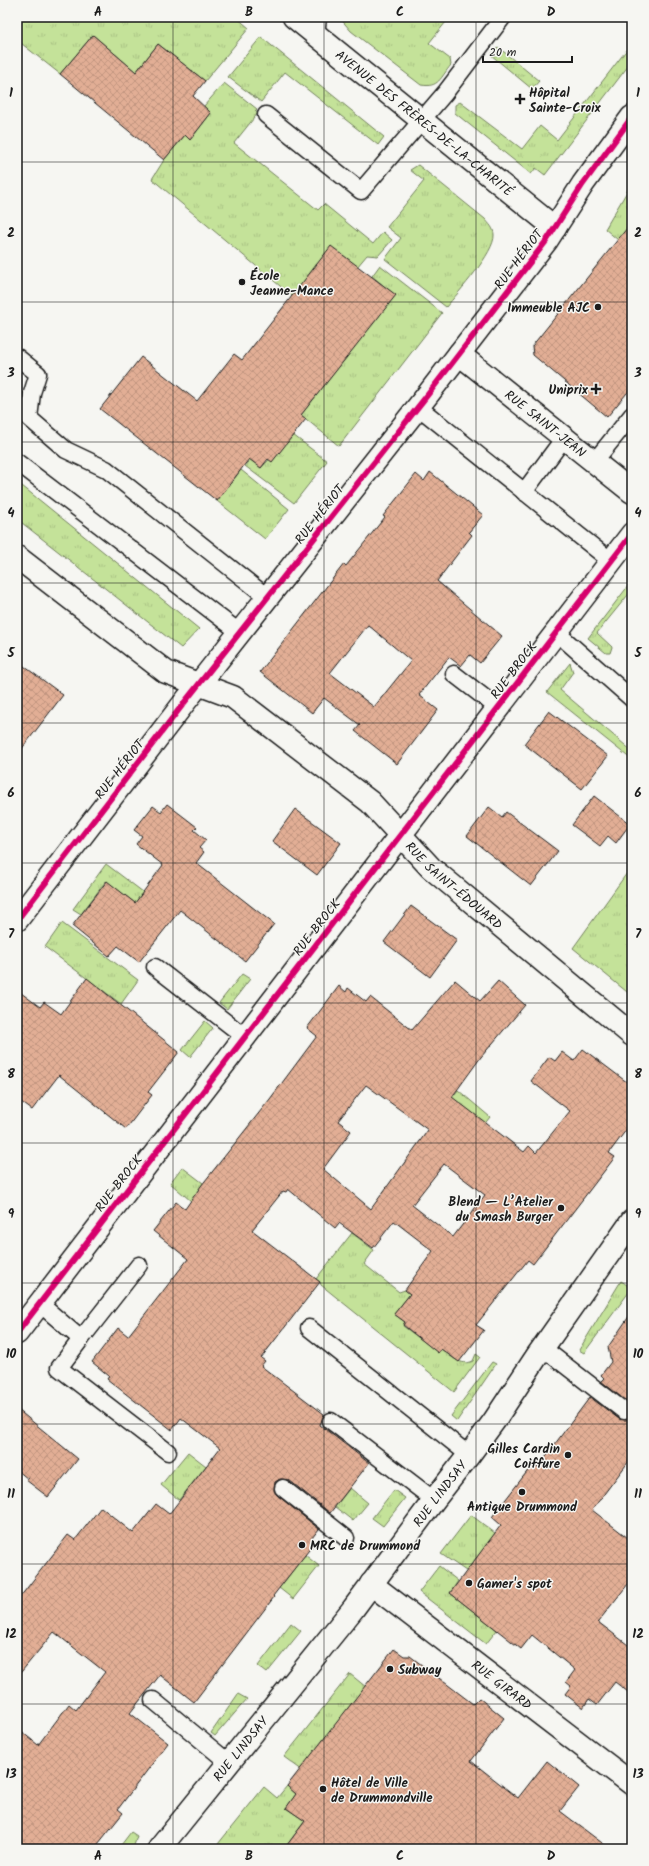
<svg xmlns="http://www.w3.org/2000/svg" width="649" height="1866" viewBox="0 0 649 1866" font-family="Kalam,sans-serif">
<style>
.grass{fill:url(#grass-tufts);stroke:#707f5a}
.building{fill:url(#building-cross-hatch);stroke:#1c1c1c;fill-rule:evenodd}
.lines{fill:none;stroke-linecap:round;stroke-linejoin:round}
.lane-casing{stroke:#1c1c1c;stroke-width:19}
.street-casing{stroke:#1c1c1c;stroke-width:25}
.secondary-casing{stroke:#1c1c1c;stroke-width:25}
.lane{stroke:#f6f6f2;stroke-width:16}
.street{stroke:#f6f6f2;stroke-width:22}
.secondary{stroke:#f6f6f2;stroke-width:22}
.cycleway-casing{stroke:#f6f6f2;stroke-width:8}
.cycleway{stroke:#d6006c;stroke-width:6}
.grid{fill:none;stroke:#1c1c1c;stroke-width:1;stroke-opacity:0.55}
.poi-dot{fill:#1c1c1c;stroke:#f6f6f2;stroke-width:1.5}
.labels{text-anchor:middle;stroke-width:3;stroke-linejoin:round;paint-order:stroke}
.poi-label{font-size:13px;font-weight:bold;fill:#1c1c1c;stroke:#f6f6f2;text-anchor:start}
.street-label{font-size:13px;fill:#1c1c1c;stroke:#f6f6f2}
.neatline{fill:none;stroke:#1c1c1c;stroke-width:1.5}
.grid-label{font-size:13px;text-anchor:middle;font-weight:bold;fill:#1c1c1c}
</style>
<defs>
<pattern id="grass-tufts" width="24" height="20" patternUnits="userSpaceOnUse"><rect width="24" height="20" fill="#c4e299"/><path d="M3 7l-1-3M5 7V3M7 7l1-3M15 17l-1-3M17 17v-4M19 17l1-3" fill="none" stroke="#a8c183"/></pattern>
<pattern id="building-cross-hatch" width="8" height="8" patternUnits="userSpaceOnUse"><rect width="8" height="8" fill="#e2ae95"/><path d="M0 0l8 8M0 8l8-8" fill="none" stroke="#c19580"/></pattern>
</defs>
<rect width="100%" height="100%" fill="#f6f6f2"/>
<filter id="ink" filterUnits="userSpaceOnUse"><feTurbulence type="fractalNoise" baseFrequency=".025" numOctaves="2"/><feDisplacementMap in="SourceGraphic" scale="8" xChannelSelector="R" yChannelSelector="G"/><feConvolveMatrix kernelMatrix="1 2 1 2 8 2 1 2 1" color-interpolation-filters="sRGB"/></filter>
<g filter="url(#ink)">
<g class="grass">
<path d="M26 17H236L249 28 205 81 158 44 136 72 93 35 60 74 17 40V27Z"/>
<path d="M339 17H450L429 43 450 59 451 65C440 78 439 88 421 85L351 31Z"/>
<path d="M261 37 384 137 378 145 285 72 261 102 228 77Z"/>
<path d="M632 43V61L545 175 536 168 531 174 455 113V105L460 102 522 149 540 126 557 140Z"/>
<path d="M498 47 539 81 532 89 491 55Z"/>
<path d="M224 83 257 109 255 111 258 113 234 143 318 210 324 204 373 244 383 232 392 240 378 256 367 255 357 267 292 296 152 179 164 160 185 135 191 139 211 113 204 106Z"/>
<path d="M418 165 485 219C489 224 494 228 494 235 495 252 458 293 446 307L385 259 401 238 387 227 424 181 410 170Z"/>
<path d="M632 183V222L618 240 605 229Z"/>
<path d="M380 265 442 313 339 446 301 415 395 295 372 276Z"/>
<path d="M293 435 327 461 294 503 245 466 250 459 261 468Z"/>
<path d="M241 470 289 509 265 539 217 501Z"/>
<path d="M17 482 27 490 199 629 181 648 17 519Z"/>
<path d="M632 581V590L597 633 612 647 610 653H606L588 638Z"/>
<path d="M570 663 573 672 560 690 632 751V760L547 692Z"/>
<path d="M106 864 143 892 135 903 106 881 81 914 73 909Z"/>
<path d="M632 866V996L573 948Z"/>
<path d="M62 923 138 980 121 1004 45 947Z"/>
<path d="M242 974 250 979 227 1009 219 1003Z"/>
<path d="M205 1021 213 1028 190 1057 182 1050Z"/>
<path d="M458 1090 490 1117 471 1141 437 1117Z"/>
<path d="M182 1167 203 1183 191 1201 170 1183Z"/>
<path d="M352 1233 374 1250 364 1264 399 1292 405 1290 410 1294 394 1314 405 1322 403 1326 438 1352 441 1349C451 1356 461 1367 473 1361L476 1354 480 1357 454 1392 321 1285 320 1282 316 1279Z"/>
<path d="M621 1281 632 1288 584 1353 579 1350Z"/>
<path d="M492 1362 496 1364 457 1421 451 1416Z"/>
<path d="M188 1452 206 1466 179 1500 161 1485Z"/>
<path d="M350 1488 368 1503 353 1521 335 1507Z"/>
<path d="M394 1490 405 1498 383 1526 372 1518Z"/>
<path d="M471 1515 573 1592 481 1552 466 1571 441 1554Z"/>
<path d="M305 1555 319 1566 293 1599 279 1588Z"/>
<path d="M439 1566 458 1581 450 1593 497 1630 486 1644 419 1592Z"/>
<path d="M291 1623 301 1631 267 1673 258 1666Z"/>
<path d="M350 1674 366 1687 310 1776 284 1757Z"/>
<path d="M238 1694 247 1699 215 1736 211 1733Z"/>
<path d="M287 1786 296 1794 286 1808 305 1821 284 1849H214L264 1787 277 1798Z"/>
<path d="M131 1832 137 1836 133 1849H118Z"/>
</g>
<g class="building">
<path d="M93 35 136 72 158 44 205 81 193 96 211 113 190 140 185 135 164 160 60 74Z"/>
<path d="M632 222V387L607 417 533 355 532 346Z"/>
<path d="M331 246 396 295 301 415 306 419 272 462 268 459 261 468 249 459 217 501 100 409 141 357 197 401 234 354 242 360Z"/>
<path d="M430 472 483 515 469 532 472 535 437 581 502 636 480 663 470 655 461 666 449 657 419 695 438 710 397 764 355 731 360 725 324 698 312 713 260 672 344 564 346 566 385 517 383 516 416 474 424 481ZM368 625 411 661 374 707 330 673Z"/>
<path d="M17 661 63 695 17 755Z"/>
<path d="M549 711 608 756 582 789 524 744Z"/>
<path d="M594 796 630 824 616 843 608 836 600 846 572 825Z"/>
<path d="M167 804 197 827 194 830 206 840 199 848 204 852 196 863 274 924 245 961 180 910 139 962 118 946 109 956 72 926 107 881 135 903 163 865 136 844 142 836 134 830 153 806 161 812Z"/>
<path d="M489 807 502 817 506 812 558 851 531 886 467 836Z"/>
<path d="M295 809 341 843 317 875 272 841Z"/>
<path d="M411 906 457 940 430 977 384 942Z"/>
<path d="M87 978 179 1052 148 1092 152 1095 126 1129 59 1075 32 1110 17 1099V990L40 1007 44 1002 61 1014Z"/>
<path d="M455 980 480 1001 498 981 525 1005 481 1057 452 1097 524 1152 529 1146 536 1153 570 1111 531 1081 549 1057 555 1061 562 1052 574 1061 583 1049 632 1086V1122L609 1153 615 1157 533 1264 528 1260 476 1325 484 1330 459 1362 441 1349 438 1353 403 1325 405 1322 394 1314 410 1294 405 1290 433 1251 394 1221 373 1248 339 1223 335 1228 288 1189 286 1192 283 1191 252 1230 320 1282 261 1358 265 1361 261 1366 324 1414 320 1425 369 1463 330 1513 289 1480 280 1479 275 1482 274 1491 277 1495 319 1529 312 1538 316 1541 273 1596 274 1597 194 1702 160 1675 130 1713 168 1743 118 1809 123 1813 94 1849H17V1728L38 1745 69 1704 76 1710 105 1672 54 1632 17 1677V1601L68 1535 75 1540 101 1507 133 1533 156 1504 169 1514 220 1448 181 1418 172 1430 107 1379 109 1376 92 1362 118 1328 128 1336 188 1259 153 1231 176 1202 185 1209 201 1186 270 1099 317 1036 307 1028 339 986 346 992 348 988 366 1002 370 997 412 1030ZM366 1085 428 1130 371 1209 323 1169 351 1131 338 1121ZM444 1164 485 1195 453 1237 412 1205Z"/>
<path d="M632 1312V1406L601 1381 604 1378 601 1375 611 1362 608 1347Z"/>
<path d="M590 1397 619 1419 627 1420 632 1416V1457L592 1510 632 1541V1579L598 1622 632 1648V1695L615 1682 597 1705 589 1699 583 1708 565 1694 571 1686 566 1682 575 1670 532 1635 521 1649 450 1593 501 1525 492 1517 533 1464 537 1468Z"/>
<path d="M17 1409 78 1459 48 1497 26 1480 28 1479 17 1470Z"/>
<path d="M394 1649 404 1656H410L473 1704 479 1698 504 1718 471 1761 518 1798 547 1761 579 1787 560 1811 610 1849H284L305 1821 286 1808 296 1794 287 1786Z"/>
</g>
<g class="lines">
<defs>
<g id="lane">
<path d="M316 35 318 17"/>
<path d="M266 115 361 191 445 93 503 17"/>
<path d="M17 357 38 374 32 393 29 418 66 450 106 469 267 597"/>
<path d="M417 406 611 561"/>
<path d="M17 462 239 632"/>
<path d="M594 462 632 415"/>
<path d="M524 492 564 438"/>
<path d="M556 632 632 699"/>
<path d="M454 674 498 708"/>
<path d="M155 967 245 1037"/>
<path d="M39 1303 81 1339 59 1368 168 1452"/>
<path d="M309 1328 469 1455"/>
<path d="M81 1339 139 1265"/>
<path d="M543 1348 624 1411"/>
<path d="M331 1421 434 1500"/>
<path d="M283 1488 346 1538"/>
<path d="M153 1700 229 1763"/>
</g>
<g id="street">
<path id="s1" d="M294 17 555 228"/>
<path id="s2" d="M459 354 632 492"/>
<path id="s3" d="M17 557 166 672 233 697 370 802 431 868 632 1035"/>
<path id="s4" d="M371 1584 632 1784"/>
</g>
<g id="secondary">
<path d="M17 920 184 703 429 393 547 240 583 184 632 117"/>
<path d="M17 1333 632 534"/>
<path id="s5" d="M159 1849 353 1609 434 1500 469 1455 494 1421 537 1356 632 1221"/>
</g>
</defs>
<use href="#lane" class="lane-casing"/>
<use href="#street" class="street-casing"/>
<use href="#secondary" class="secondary-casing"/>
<use href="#lane" class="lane"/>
<use href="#street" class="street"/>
<use href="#secondary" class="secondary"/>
<defs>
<g id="cycleway">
<path d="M17 920 184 703 429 393 547 240 583 184 632 117"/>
<path d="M17 1333 632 534"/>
</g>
</defs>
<use href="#cycleway" class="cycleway-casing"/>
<use href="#cycleway" class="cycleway"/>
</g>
</g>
<path class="grid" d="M173 17V1849M324 17V1849M476 17V1849M17 162H632M17 302H632M17 442H632M17 583H632M17 723H632M17 863H632M17 1003H632M17 1143H632M17 1283H632M17 1424H632M17 1564H632M17 1704H632"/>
<g class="poi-dot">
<path d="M518 93h4v4h4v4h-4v4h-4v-4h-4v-4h4z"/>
<circle cx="242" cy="282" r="4"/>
<circle cx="598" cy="307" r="4"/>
<path d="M594 383h4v4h4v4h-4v4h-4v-4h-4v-4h4z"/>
<circle cx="561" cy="1208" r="4"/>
<circle cx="568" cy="1455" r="4"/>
<circle cx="522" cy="1492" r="4"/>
<circle cx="302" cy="1545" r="4"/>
<circle cx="469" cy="1583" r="4"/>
<circle cx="390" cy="1669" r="4"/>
<circle cx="323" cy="1789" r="4"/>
</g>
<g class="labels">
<g class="poi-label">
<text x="529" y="97">Hôpital<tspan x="529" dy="15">Sainte-Croix</tspan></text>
<text x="250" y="280">École<tspan x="250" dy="15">Jeanne-Mance</tspan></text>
<text x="590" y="312" text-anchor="end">Immeuble AJC</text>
<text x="588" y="394" text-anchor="end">Uniprix</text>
<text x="553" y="1206" text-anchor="end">Blend — L’Atelier<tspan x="553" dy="15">du Smash Burger</tspan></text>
<text x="560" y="1453" text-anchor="end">Gilles Cardin<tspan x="560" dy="15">Coiffure</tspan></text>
<text x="522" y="1511" text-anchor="middle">Antique Drummond</text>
<text x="310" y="1550">MRC de Drummond</text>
<text x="477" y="1588">Gamer's spot</text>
<text x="398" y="1674">Subway</text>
<text x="331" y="1787">Hôtel de Ville<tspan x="331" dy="15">de Drummondville</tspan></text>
</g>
<g class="street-label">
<text dy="5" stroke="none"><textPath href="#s1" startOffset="168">AVENUE DES FRÈRES-DE-LA-CHARITÉ</textPath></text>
<text transform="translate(518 259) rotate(-53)" y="5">RUE HÉRIOT</text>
<text dy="5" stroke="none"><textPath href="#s2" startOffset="111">RUE SAINT-JEAN</textPath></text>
<text transform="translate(319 514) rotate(-52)" y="5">RUE HÉRIOT</text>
<text transform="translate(513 670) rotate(-53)" y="5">RUE BROCK</text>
<text transform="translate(119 769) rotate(-52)" y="5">RUE HÉRIOT</text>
<text dy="5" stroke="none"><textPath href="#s3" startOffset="551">RUE SAINT-ÉDOUARD</textPath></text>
<text transform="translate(316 927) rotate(-52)" y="5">RUE BROCK</text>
<text transform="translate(118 1183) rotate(-52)" y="5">RUE BROCK</text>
<text dy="5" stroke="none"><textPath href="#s5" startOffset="453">RUE LINDSAY</textPath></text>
<text dy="5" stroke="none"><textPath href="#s4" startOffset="165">RUE GIRARD</textPath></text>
<text dy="5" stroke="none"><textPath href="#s5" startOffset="129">RUE LINDSAY</textPath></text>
</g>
</g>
<rect width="649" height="1866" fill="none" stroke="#f6f6f2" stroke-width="44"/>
<path d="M483 56v6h89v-6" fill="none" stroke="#1c1c1c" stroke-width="2"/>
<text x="489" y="56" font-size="12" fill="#1c1c1c" stroke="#f6f6f2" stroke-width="3" paint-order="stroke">20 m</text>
<rect x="22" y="22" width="605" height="1822" class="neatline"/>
<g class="grid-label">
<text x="98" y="16">A</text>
<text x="249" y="16">B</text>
<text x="400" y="16">C</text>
<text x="551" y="16">D</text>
<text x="11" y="97">1</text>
<text x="638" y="97">1</text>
<text x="11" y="237">2</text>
<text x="638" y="237">2</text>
<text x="11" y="377">3</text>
<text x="638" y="377">3</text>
<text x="11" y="517">4</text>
<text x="638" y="517">4</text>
<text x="11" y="657">5</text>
<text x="638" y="657">5</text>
<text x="11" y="797">6</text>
<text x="638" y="797">6</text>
<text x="11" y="938">7</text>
<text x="638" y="938">7</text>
<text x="11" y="1078">8</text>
<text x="638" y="1078">8</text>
<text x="11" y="1218">9</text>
<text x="638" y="1218">9</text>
<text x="11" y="1358">10</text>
<text x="638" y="1358">10</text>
<text x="11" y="1498">11</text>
<text x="638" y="1498">11</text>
<text x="11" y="1638">12</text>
<text x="638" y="1638">12</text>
<text x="11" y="1778">13</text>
<text x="638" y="1778">13</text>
<text x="98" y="1860">A</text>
<text x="249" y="1860">B</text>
<text x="400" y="1860">C</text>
<text x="551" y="1860">D</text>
</g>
</svg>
